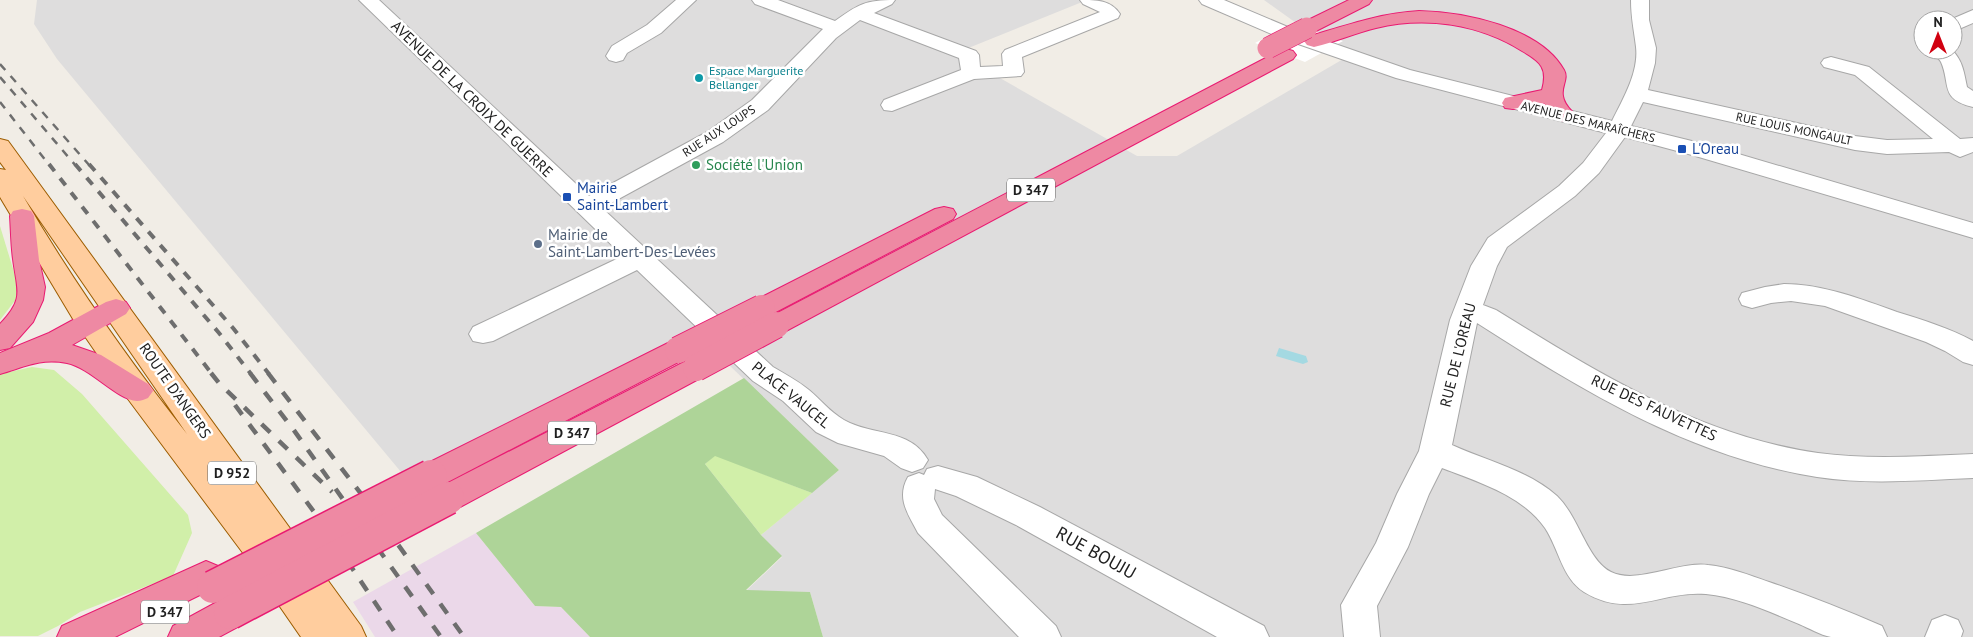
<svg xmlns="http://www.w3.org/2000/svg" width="1973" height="637" viewBox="0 0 1973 637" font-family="'PT Sans',sans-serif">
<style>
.residential{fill:#dedddd;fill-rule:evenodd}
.industrial{fill:#ebd8e9}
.grass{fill:#d1efa9}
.forest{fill:#aed498}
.water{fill:#a4d9e2}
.pier{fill:#fff}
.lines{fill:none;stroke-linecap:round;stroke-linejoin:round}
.minor-casing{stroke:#a7a7a7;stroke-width:2}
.major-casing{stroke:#9d5d00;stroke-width:2}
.highway-casing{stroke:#e91a71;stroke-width:2}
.minor{fill:#fff;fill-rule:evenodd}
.major{fill:#ffcd9e;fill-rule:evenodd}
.highway{fill:#ee89a3;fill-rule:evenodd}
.rail-far2{stroke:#6e6e6e;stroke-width:2.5;stroke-dasharray:8 8;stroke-linecap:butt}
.rail-far1{stroke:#6e6e6e;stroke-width:4;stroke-dasharray:9 9;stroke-linecap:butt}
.rail{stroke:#6e6e6e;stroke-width:4.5;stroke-dasharray:12 12;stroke-linecap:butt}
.highway-bridge-far2-casing{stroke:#e91a71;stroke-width:22;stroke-linecap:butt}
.highway-bridge-far1-casing{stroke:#e91a71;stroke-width:28;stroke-linecap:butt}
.highway-bridge-casing{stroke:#e91a71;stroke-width:35;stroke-linecap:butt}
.highway-bridge-far2{stroke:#ee89a3;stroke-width:21}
.highway-bridge-far1{stroke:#ee89a3;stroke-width:26}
.highway-bridge{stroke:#ee89a3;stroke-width:32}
.culture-dot{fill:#0f9aa8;stroke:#fff;stroke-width:2}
.transit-dot{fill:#1a4fb4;stroke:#fff;stroke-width:2}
.leisure-dot{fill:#2e9e5b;stroke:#fff;stroke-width:2}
.service-dot{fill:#5c6f8a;stroke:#fff;stroke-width:2}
.labels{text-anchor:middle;stroke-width:5;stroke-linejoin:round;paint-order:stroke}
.far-culture-label{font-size:12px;fill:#0d838f;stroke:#fff;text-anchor:start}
.far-street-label{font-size:12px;fill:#202020;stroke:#fff}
.shield{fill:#fff;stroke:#636363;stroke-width:1}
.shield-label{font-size:14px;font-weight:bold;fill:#202020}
.street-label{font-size:15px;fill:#202020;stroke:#fff}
.transit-label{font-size:15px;fill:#164399;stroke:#fff;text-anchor:start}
.leisure-label{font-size:15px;fill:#27864d;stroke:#fff;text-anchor:start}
.service-label{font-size:15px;fill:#4e5e75;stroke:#fff;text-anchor:start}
.near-street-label{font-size:18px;fill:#202020;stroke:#fff}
</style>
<rect width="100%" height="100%" fill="#f1ede6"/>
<path class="residential" d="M37 0H1087L956 53 1137 156H1177L1345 58 1264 0H1973V637H823L810 592 746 591 782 557 761 535 839 470 707 344 416 490 57 59 34 24ZM1923 20H1953V50H1923Z"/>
<path class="industrial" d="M476 533 535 606 561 607 590 637H375L353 602Z"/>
<g class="grass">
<path d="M0 226 17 282V298L0 320Z"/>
<path d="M32 367 54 370 82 394 188 515 192 533 173 576 80 612 58 626 38 636H0V374Z"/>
<path d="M715 455 812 493 761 535 705 464Z"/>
</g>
<path class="forest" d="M744 378 839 470 812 493 715 456 705 464 761 535 782 556 746 590 810 592 823 637H590L561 607 535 606 476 533Z"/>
<path class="water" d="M1279 348 1306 356 1308 362 1303 364 1276 356Z"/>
<path class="pier" d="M1294 23 1343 41 1305 62 1255 43Z"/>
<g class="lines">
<defs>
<g id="minor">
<path d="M359 0H379L589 196 707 132 752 100 823 29 755 4 752 0H778L835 21C859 4 865 0 895 0L892 4 874 13 976 51 979 55 980 67 1003 66 1002 54 1005 50 1100 12 1083 4 1080 0C1097 0 1111 0 1120 14L1118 18 1022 57 1024 72 1021 76 974 79 892 111 884 110 881 105 884 100 961 70 959 58 860 20 836 38 768 110 723 142 602 208 773 367C785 374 798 381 809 390 821 400 830 412 844 420 872 436 910 428 928 460L923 468 912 472 901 468 884 456 838 443 816 432 783 401 753 381 637 270 493 341 483 343 473 341 469 334 473 327 623 256Z"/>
<path d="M676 0H696L661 33 627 53 623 60 616 62 609 60 606 56 612 46 647 25Z"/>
<path d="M1199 0H1224L1295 30 1410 70 1612 121C1623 99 1639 72 1636 47 1634 30 1631 18 1631 0H1649V20L1656 48 1655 63 1648 90 1855 136 1887 140 1933 139 1855 75 1824 67 1821 63 1824 59 1831 57 1869 67 1960 139 1973 138V152L1960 157 1949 152 1887 154 1855 150 1643 102 1631 126 1708 145 1973 223V238L1692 155 1625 137 1599 173 1575 196 1507 247 1497 266 1483 305 1496 310C1596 372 1699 436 1818 453 1869 460 1922 456 1973 454V478C1922 480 1869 485 1817 477 1691 457 1583 391 1477 323L1452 445C1487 461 1528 470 1557 496 1579 517 1587 560 1611 572 1637 585 1678 561 1708 565 1729 567 1749 575 1769 582 1807 595 1845 610 1882 626L1887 637C1869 637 1849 637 1831 637 1820 635 1809 628 1799 624 1770 612 1738 597 1706 594 1661 590 1630 620 1584 592 1562 578 1559 549 1545 528 1522 495 1478 482 1442 468L1429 494 1408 547 1377 606 1380 637H1344L1341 605 1376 543 1397 494 1419 451 1450 320 1471 266 1488 238 1559 186 1583 163 1606 133 1396 78 1281 38 1202 4Z"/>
<path d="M1973 10V23L1959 29 1953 27 1952 19Z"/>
<path d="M1933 50H1952C1963 61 1964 73 1967 87L1973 91V107C1939 99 1951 84 1941 62 1939 58 1934 55 1933 50Z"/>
<path d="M1784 284C1823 284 1861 299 1897 312 1923 320 1949 328 1973 341V365L1963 362 1945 351 1926 342 1825 306 1791 301 1771 303 1752 308 1742 305 1739 299 1742 293 1765 287Z"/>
<path d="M938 466 977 477 1040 507 1264 626 1269 637H1217L1016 525 956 496 935 489 934 499 942 515 1056 626 1061 637H1019L918 533C908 514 896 498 908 477L919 473 924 475 927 469Z"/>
<path d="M1945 615 1958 620 1963 631 1961 637H1925L1932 620Z"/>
</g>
<path id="major" d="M0 139 8 141 361 626 366 637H301L243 553 128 399 73 319 0 197V169L6 170 0 162ZM23 196 187 434C127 358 72 280 23 196Z"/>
<g id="highway">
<path d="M1349 0H1372L1369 4 1314 32 1307 34 1300 32 1297 28 1300 24Z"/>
<path d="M1419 11C1464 12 1540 27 1564 70 1569 79 1561 86 1563 96 1564 104 1570 109 1575 115L1572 120C1557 123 1551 115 1544 103L1513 109 1505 108 1502 103 1505 98 1542 90C1548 68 1541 62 1522 51 1479 24 1426 16 1376 28 1355 33 1335 42 1314 47L1307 45 1304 41 1307 37C1344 26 1380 13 1419 11Z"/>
<path d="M1286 49 1293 51 1296 55 1293 59 786 331 776 334 766 331 762 325 766 319 1279 51Z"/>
<path d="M944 207 953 209 956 214 953 219 772 314 762 317 752 314 748 308 752 302 935 209Z"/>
<path d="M22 209 31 211 34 216 39 260 45 287 43 300 33 322 10 348 0 350V324C25 298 17 291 13 259 11 245 11 230 10 216L13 211Z"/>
<path d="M116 299 126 302 130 308 126 314 72 345 101 355 148 384 153 391 148 398C145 399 141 401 137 401 117 400 91 368 67 363 39 358 25 367 0 374V353L49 333 106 302Z"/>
<path d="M678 340 688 343 692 350 688 357 442 485 431 488 420 485 415 476 420 467 668 343Z"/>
<path d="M696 358 706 361 710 368 706 375 460 507 448 511 436 507 432 498 436 489 686 361Z"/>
<path d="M206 561 218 566 224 576 218 586 115 637H57L62 626Z"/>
<path d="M230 597 243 602 248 613 243 624 219 637H168L173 626 217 602Z"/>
</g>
</defs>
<use href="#minor" class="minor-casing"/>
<use href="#major" class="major-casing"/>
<use href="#highway" class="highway-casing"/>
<use href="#minor" class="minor"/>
<use href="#major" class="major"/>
<use href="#highway" class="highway"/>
<g class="rail-far2">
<path d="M0 64 90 166"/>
<path d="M0 77 76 166"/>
<path d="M0 102 50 166"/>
</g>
<g class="rail-far1">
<path d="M49 164 212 374"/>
<path d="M75 164 219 333 251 374"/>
<path d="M89 164 233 328 269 374"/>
</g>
<g class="rail">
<path d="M211 373 219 383 332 492"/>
<path d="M250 373 293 429 441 637"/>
<path d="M268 373 369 504 464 637"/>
<path d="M235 405 320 520 398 637"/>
</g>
<defs>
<path id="highway-bridge-far2" d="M1268 48 1307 28"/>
<g id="highway-bridge-far1">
<path d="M678 350 762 308"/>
<path d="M696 368 776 325"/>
</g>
<g id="highway-bridge">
<path d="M213 587 431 476"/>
<path d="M230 613 448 498"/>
</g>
</defs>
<use href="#highway-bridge-far2" class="highway-bridge-far2-casing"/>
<use href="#highway-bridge-far1" class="highway-bridge-far1-casing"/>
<use href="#highway-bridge" class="highway-bridge-casing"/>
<use href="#highway-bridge-far2" class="highway-bridge-far2"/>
<use href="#highway-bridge-far1" class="highway-bridge-far1"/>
<use href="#highway-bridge" class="highway-bridge"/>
</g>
<circle class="culture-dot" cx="699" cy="78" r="5"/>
<g class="transit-dot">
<rect x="1677" y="144" width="10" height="10" rx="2.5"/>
<rect x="562" y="192" width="10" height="10" rx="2.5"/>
</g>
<circle class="leisure-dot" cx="696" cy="165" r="5"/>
<circle class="service-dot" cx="538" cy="244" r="5"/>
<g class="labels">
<g class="far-culture-label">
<text x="709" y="75">Espace Marguerite<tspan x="709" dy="14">Bellanger</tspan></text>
</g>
<g class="far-street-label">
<text transform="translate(1588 122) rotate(14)" y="4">AVENUE DES MARAÎCHERS</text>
<text transform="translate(1794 129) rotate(12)" y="4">RUE LOUIS MONGAULT</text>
<text transform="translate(719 131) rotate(-33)" y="4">RUE AUX LOUPS</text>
</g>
<g class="shield">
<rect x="1007" y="178.5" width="48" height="23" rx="4"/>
<rect x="548" y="421.5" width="48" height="23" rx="4"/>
<rect x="208" y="461.5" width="48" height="23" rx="4"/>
<rect x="141" y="600.5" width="48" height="23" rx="4"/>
</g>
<g class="shield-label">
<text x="1031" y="195">D 347</text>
<text x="572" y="438">D 347</text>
<text x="232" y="478">D 952</text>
<text x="165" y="617">D 347</text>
</g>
<g class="street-label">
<text transform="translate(472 99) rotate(44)" y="5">AVENUE DE LA CROIX DE GUERRE</text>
<text transform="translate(1458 355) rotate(-76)" y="5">RUE DE L'OREAU</text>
<text transform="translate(175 391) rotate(55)" y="5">ROUTE D'ANGERS</text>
<text transform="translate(791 395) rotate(39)" y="5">PLACE VAUCEL</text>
<text transform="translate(1654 408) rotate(25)" y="5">RUE DES FAUVETTES</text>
</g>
<g class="transit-label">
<text x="1692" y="154">L'Oreau</text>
<text x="577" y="193">Mairie<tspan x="577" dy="17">Saint-Lambert</tspan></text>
</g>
<g class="leisure-label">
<text x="706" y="170">Société l'Union</text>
</g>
<g class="service-label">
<text x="548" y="240">Mairie de<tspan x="548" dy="17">Saint-Lambert-Des-Levées</tspan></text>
</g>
<g class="near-street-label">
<text transform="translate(1096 553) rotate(29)" y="6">RUE BOUJU</text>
</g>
</g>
<g transform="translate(1938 35)"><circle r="24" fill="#ffffff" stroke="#a6a6a6"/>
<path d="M0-4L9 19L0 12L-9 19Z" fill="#d10010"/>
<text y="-8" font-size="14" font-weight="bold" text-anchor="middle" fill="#202020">N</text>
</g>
</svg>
